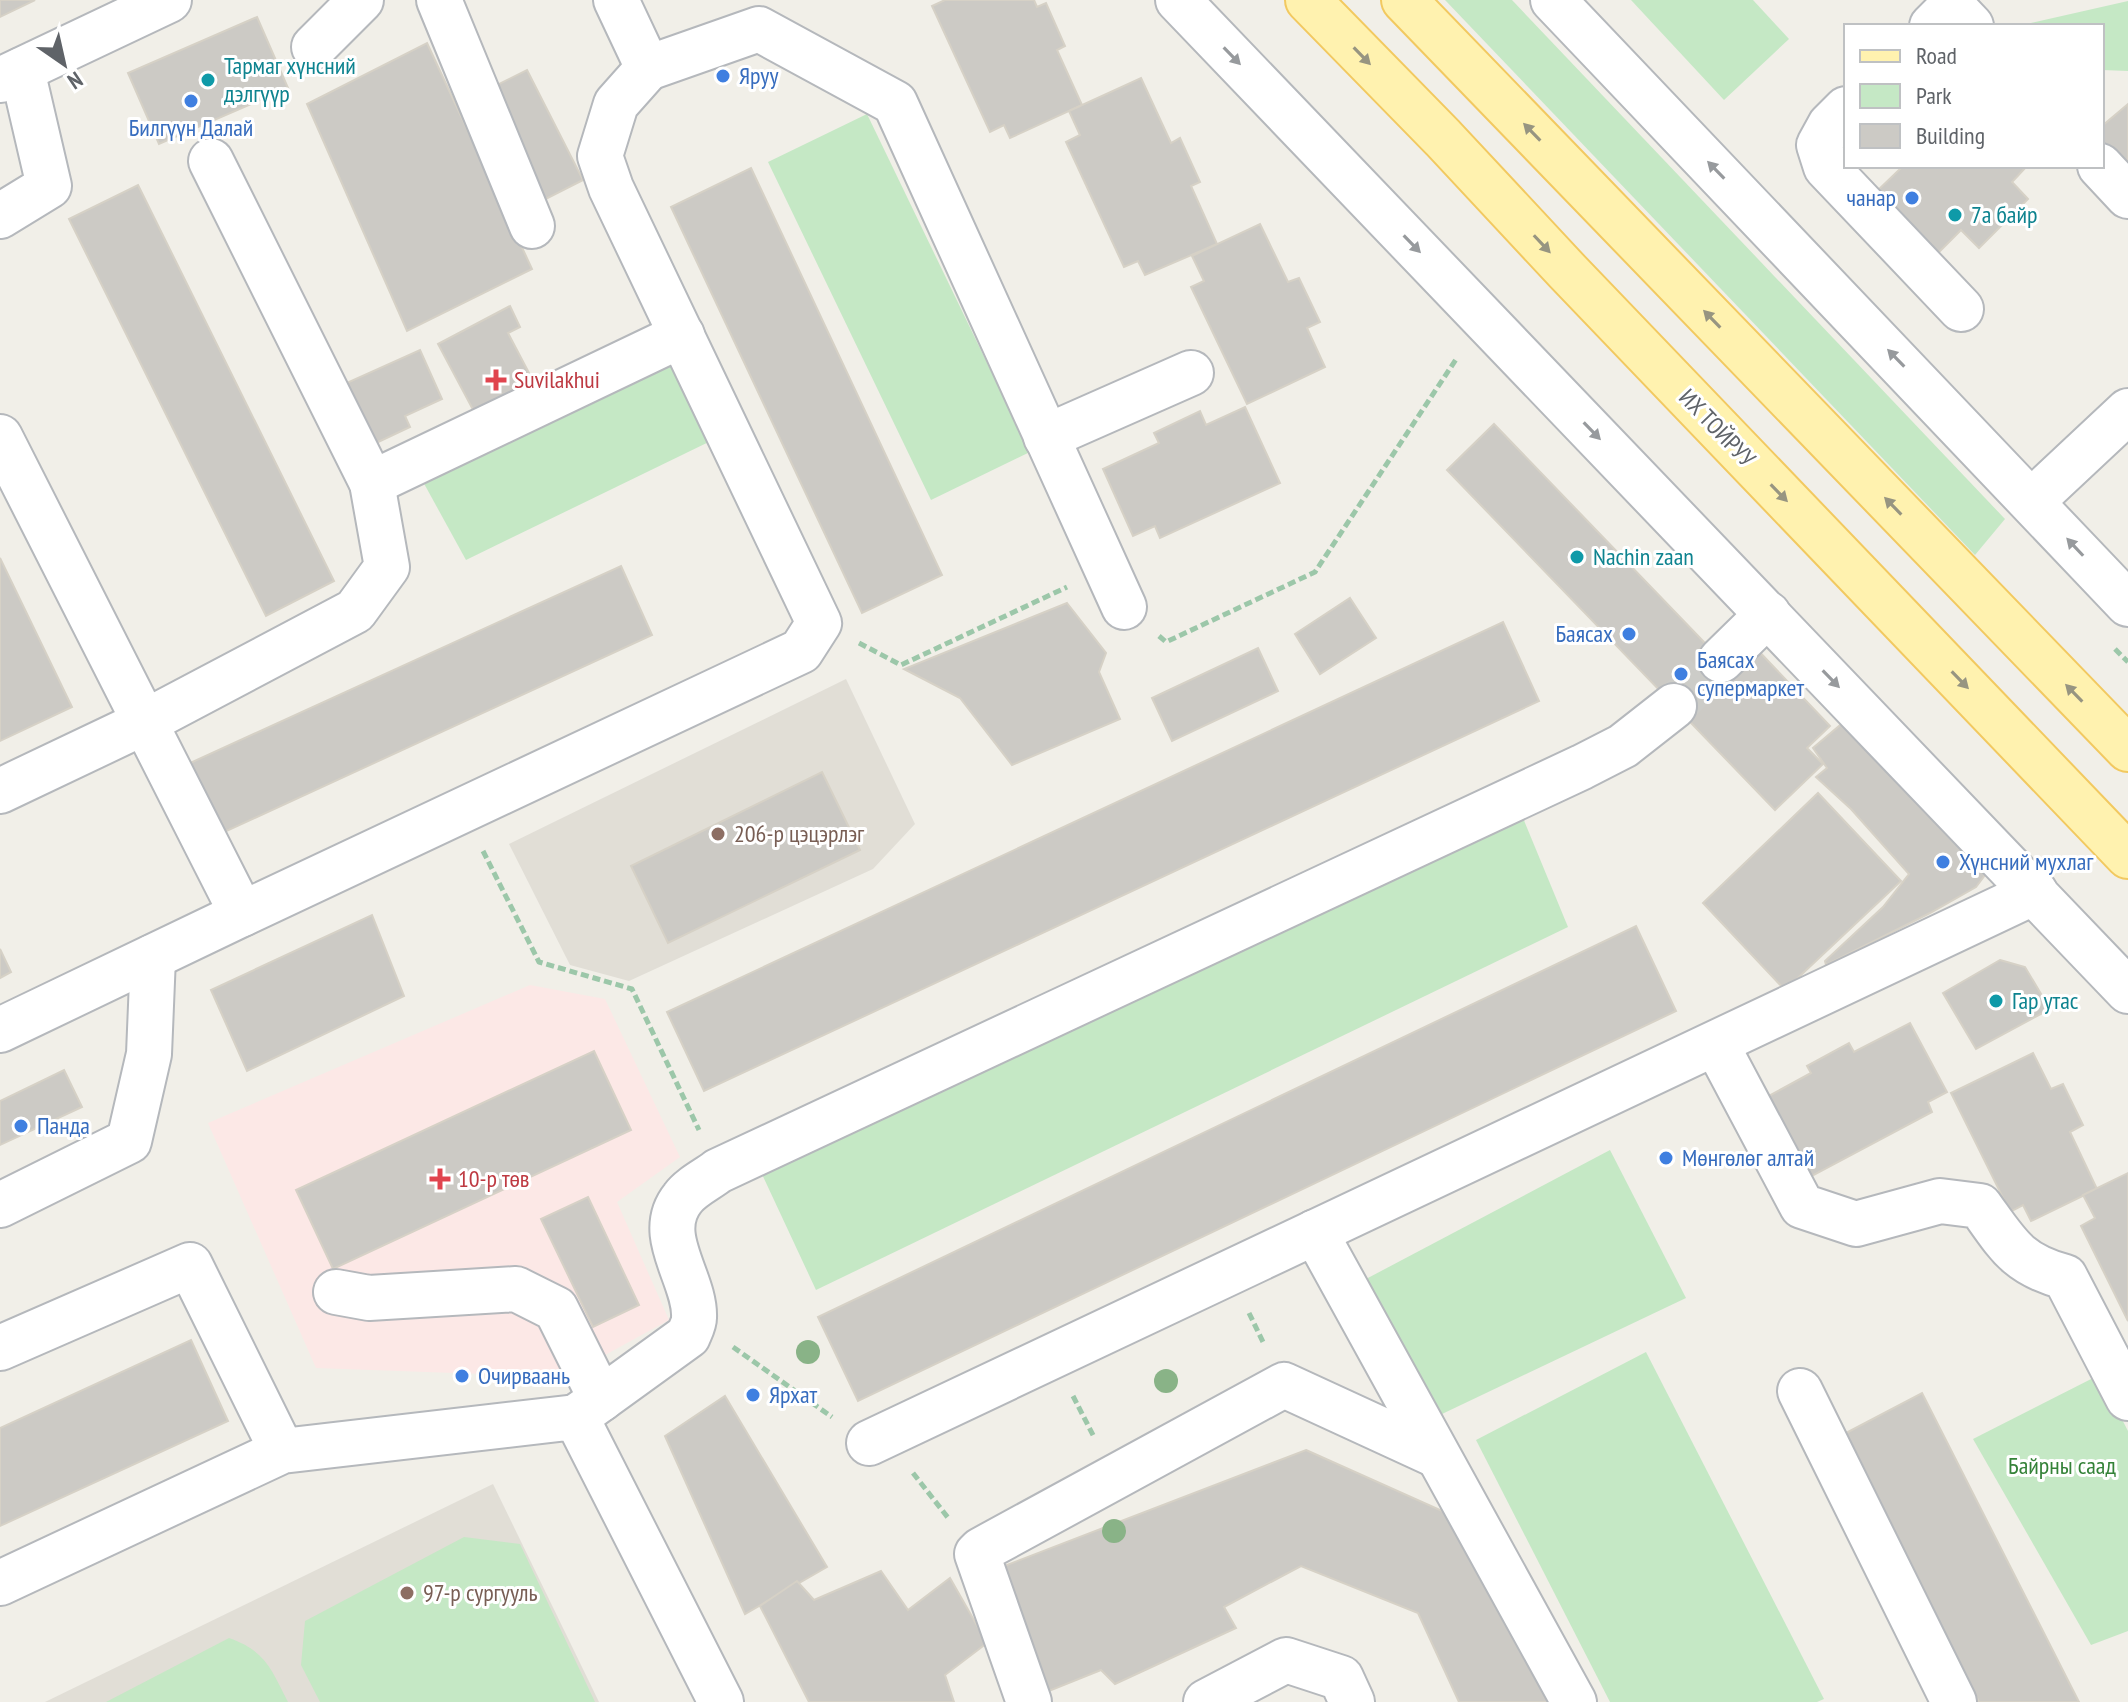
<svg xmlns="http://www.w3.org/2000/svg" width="2128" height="1702" viewBox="0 0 2128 1702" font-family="'PT Sans Narrow',sans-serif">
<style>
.education{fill:#e1ded6}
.medical{fill:#fce8e6}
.green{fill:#c5e8c5}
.building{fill:#cccac5;stroke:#d6d1c6;stroke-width:2}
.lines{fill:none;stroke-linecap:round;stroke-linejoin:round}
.minor-tunnel{stroke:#ccccc8;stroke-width:44;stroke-dasharray:44 22;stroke-linecap:butt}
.minor-casing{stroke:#b5b8bc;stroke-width:48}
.major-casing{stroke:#f2c960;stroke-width:48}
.path{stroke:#9cc7a9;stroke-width:5;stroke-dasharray:8 4;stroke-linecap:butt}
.minor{stroke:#fff;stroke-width:44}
.major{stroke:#fff2af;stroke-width:44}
.tree{fill:#89b387}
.oneway{fill:#979a9d}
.oneway2{fill:#979581}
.shop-dot{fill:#3f7fe0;stroke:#fff;stroke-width:3}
.culture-dot{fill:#0f9aa8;stroke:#fff;stroke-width:3}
.health-dot{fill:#e0444e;stroke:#fff;stroke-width:3}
.education-dot{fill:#8d6e63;stroke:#fff;stroke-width:3}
.labels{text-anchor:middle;stroke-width:6;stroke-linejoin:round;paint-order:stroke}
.culture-label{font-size:24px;fill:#0d838f;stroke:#fff;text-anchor:start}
.shop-label{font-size:24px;fill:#366cbe;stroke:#fff;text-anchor:start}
.health-label{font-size:24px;fill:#be3a42;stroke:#fff;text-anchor:start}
.street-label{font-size:24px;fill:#5f6368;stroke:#fff}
.education-label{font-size:24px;fill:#785e54;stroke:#fff;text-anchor:start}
.park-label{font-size:24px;fill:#348238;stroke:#fff}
</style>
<rect width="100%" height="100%" fill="#f1efe8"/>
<g class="education">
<path d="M846 679 915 824 873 869 629 981 570 965 509 844Z"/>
<path d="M493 1484 599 1702H45Z"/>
</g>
<path class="medical" d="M530 985 605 999 680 1157 617 1202 669 1320 565 1377 316 1368 208 1123Z"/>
<g class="green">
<path d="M1445 0H1512L2005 519 1975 555Z"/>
<path d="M1631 0H1753L1789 39 1724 100Z"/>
<path d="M2128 1V71L2102 70V26H2018Z"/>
<path d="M867 114 1030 452 931 500 768 162Z"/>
<path d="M677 345 719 437 466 560 416 469Z"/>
<path d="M1523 818 1568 927 816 1290 760 1170Z"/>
<path d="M1610 1150 1686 1298 1442 1414 1366 1279Z"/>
<path d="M1646 1352 1824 1699 1817 1702H1610L1476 1440Z"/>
<path d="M2099 1375 2128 1431V1631L2091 1645 1973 1439Z"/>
<path d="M464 1537 520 1544 595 1702H320L301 1665 305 1621Z"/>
<path d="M229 1638C266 1651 271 1669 288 1702H106Z"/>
</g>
<g class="building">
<path d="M0 0H35L0 17Z"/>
<path d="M945 0H1034L1037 7 1046 3 1065 46 1057 50 1082 105 1010 138 1004 125 990 132 932 6Z"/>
<path d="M257 17 288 88 159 144 128 73Z"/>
<path d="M427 43 532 269 407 331 307 104Z"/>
<path d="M527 70 583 180 538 203 481 93Z"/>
<path d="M1141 78 1171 143 1180 138 1200 182 1191 186 1217 244 1145 275 1138 261 1124 267 1066 142 1080 135 1069 111Z"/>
<path d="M2128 104V174L2102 144V126Z"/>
<path d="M1897 166H2027L2012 182 2028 199 1979 248 1961 230 1937 254 1875 193 1900 169Z"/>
<path d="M751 168 942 575 862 613 671 207Z"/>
<path d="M138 185 334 581 266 616 69 219Z"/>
<path d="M1260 224 1288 282 1299 278 1320 322 1307 328 1325 367 1247 404 1191 287 1204 281 1192 256Z"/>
<path d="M510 306 520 327 508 333 538 390 479 421 438 344Z"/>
<path d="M420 350 442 399 405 416 410 427 359 451 340 386Z"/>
<path d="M1245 407 1280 483 1160 538 1155 526 1133 536 1103 469 1159 443 1154 433 1200 411 1206 425Z"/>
<path d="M1494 424 1729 668 1752 644 1830 726 1807 748 1823 764 1775 810 1447 470Z"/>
<path d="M0 558 72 707 0 741Z"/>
<path d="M621 566 652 635 220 834 188 764Z"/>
<path d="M1350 598 1376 638 1320 674 1295 634Z"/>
<path d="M1067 603 1106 653 1099 672 1120 719 1012 765 960 698 904 669Z"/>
<path d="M1503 622 1539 701 704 1091 667 1012Z"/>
<path d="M1258 648 1278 691 1172 741 1152 698Z"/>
<path d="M1851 716 1985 875 1976 887 1930 913 1826 965 1825 961 1883 907 1909 874 1851 809 1816 777 1827 768 1813 748Z"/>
<path d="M822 772 860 850 668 943 631 866Z"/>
<path d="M1818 793 1901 881 1785 990 1703 903Z"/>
<path d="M372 915 404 996 247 1071 211 990Z"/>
<path d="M1636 926 1676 1011 858 1401 818 1317Z"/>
<path d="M0 949 11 972 0 978Z"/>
<path d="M2000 960 2025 967 2050 1009 1976 1049 1943 993Z"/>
<path d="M1910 1023 1947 1092 1928 1102 1932 1112 1810 1177 1767 1097 1811 1073 1807 1066 1849 1043 1854 1052Z"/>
<path d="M594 1051 631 1130 333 1269 296 1190Z"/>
<path d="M2033 1053 2051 1089 2063 1084 2083 1125 2070 1132 2097 1189 2031 1221 2023 1205 2010 1212 1951 1093Z"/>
<path d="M64 1070 82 1107 0 1145V1101Z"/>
<path d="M2128 1173V1321L2081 1226 2095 1218 2083 1195Z"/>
<path d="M588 1197 639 1305 593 1327 541 1219Z"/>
<path d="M191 1340 228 1421 0 1526V1428Z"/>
<path d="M1922 1393 2079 1702H1979L1846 1433Z"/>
<path d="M725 1396 827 1567 745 1614 665 1436Z"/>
<path d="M1306 1450 1449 1514 1549 1702H1459L1418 1613 1301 1566 1224 1607 1236 1628 1115 1684 1101 1670 1044 1693 999 1568Z"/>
<path d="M881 1571 908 1610 950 1578 987 1643 945 1675 954 1702H809L760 1606 797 1581 814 1600Z"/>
</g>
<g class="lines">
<path class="minor-tunnel" d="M1674 706 1721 660"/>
<defs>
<g id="minor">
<path d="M439 0 532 226"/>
<path d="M616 0 648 68 759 29 895 103 1124 607"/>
<path d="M1178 0 2128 991"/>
<path d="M1553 0 2128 604"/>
<path d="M1932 26 1952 6 1971 26"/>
<path d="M314 47 361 0"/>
<path d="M0 80 169 0"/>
<path d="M1846 109 1830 125 1819 145 1826 167 1961 309"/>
<path d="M211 161 372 483 682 335"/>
<path d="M2100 166 2128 196"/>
<path d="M0 216 49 186 22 70"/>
<path d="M0 437 242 914 801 651 819 623 611 188 600 156 616 104 648 68"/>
<path d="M1046 437 1191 373"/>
<path d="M2032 501 2128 411"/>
<path d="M1721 660 1768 614"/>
<path d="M0 791 145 722 355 611 387 567 372 483"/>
<path d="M0 1030 242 914"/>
<path d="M1716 1044 1802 1206 1856 1224 1940 1201 1980 1206C2008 1245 2017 1264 2065 1277L2128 1398"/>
<path d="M0 1205 129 1141 149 1054 153 957"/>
<path d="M1315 1232 1574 1702"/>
<path d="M336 1292 369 1298 516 1289 556 1309 601 1399"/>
<path d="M0 1348 190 1265 282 1451"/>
<path d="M1800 1391 1954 1702"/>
<path d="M576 1417 688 1336C690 1331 694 1324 694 1318 696 1279 653 1235 683 1198 691 1187 708 1179 718 1171L1582 767 1623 746 1674 706"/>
<path d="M869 1443 2035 892"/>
<path d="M0 1583 282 1451 576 1417 721 1702"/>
<path d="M1029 1702 977 1554 981 1550 1284 1385 1436 1455"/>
<path d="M1206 1702 1286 1660 1341 1678 1352 1702"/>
</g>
<g id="major">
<path d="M1308 0 1443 138 1567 271 2128 856"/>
<path d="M1404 0 2128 749"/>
</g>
</defs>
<use href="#minor" class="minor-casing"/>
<use href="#major" class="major-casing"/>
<g class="path">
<path d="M1159 636 1166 642 1315 572 1457 358"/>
<path d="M859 643 901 665 1067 587"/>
<path d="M2115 649 2128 662"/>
<path d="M483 851 539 962 632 989 699 1130"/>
<path d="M1249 1313 1264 1344"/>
<path d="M733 1347 832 1417"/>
<path d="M1073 1396 1094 1437"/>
<path d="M913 1473 949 1519"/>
</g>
<use href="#minor" class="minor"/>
<use href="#major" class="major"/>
</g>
<g class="tree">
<circle cx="808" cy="1352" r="12"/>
<circle cx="1166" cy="1381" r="12"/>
<circle cx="1114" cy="1531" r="12"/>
</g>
<defs><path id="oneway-solid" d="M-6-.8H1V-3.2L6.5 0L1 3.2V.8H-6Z" transform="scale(2)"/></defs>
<g class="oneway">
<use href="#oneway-solid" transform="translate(1232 56) rotate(46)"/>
<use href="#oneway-solid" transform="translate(1716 170) rotate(-134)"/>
<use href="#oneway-solid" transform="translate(1412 244) rotate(46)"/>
<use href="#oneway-solid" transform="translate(1896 358) rotate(-134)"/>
<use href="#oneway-solid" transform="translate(1592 431) rotate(46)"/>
<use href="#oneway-solid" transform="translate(2075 547) rotate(-133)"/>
<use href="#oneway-solid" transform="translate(1831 679) rotate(46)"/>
</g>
<g class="oneway2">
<use href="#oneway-solid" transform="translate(1362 56) rotate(46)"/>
<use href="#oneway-solid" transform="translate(1532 132) rotate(-134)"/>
<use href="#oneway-solid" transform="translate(1542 244) rotate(47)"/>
<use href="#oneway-solid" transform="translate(1712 319) rotate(-134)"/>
<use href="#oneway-solid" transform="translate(1779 493) rotate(46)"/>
<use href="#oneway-solid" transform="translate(1893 506) rotate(-134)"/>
<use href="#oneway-solid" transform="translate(1960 680) rotate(46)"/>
<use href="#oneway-solid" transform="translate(2074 693) rotate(-134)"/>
</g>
<g class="shop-dot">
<circle cx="723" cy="76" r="8"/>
<circle cx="191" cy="101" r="8"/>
<circle cx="1912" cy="198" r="8"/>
<circle cx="1629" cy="634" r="8"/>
<circle cx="1681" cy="674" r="8"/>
<circle cx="1943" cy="862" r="8"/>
<circle cx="21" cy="1126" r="8"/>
<circle cx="1666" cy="1158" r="8"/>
<circle cx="462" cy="1376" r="8"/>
<circle cx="753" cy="1395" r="8"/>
</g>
<g class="culture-dot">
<circle cx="208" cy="80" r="8"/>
<circle cx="1955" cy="215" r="8"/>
<circle cx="1577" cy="557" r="8"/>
<circle cx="1996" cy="1001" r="8"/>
</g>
<g class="health-dot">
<path d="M492 368h8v8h8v8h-8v8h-8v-8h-8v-8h8z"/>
<path d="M436 1167h8v8h8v8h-8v8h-8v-8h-8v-8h8z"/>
</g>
<g class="education-dot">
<circle cx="718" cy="834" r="8"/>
<circle cx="407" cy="1593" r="8"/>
</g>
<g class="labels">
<g class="culture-label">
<text x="224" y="74">Тармаг хүнсний<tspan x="224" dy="28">дэлгүүр</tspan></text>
<text x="1971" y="223">7а байр</text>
<text x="1593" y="565">Nachin zaan</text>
<text x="2012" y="1009">Гар утас</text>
</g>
<g class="shop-label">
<text x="739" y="84">Яруу</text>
<text x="191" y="136" text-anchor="middle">Билгүүн Далай</text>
<text x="1896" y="206" text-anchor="end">чанар</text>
<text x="1613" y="642" text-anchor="end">Баясах</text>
<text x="1697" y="668">Баясах<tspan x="1697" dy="28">супермаркет</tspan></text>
<text x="1959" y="870">Хүнсний мухлаг</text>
<text x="37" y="1134">Панда</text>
<text x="1682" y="1166">Мөнгөлөг алтай</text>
<text x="478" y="1384">Очирваань</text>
<text x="769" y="1403">Ярхат</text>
</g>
<g class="health-label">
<text x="514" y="388">Suvilakhui</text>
<text x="458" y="1187">10-р төв</text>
</g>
<g class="street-label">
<text transform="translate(1717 428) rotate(46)" y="8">ИХ ТОЙРУУ</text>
</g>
<g class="education-label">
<text x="734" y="842">206-р цэцэрлэг</text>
<text x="423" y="1601">97-р сургууль</text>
</g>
<g class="park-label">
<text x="2062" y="1474">Байрны саад</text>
</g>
</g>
<rect x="1844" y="24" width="260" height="144" fill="#ffffff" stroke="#bfc1c3" stroke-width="2"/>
<rect x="1860" y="50" width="40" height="12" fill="#fff2af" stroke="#bfc1c3" stroke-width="2"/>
<text x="1916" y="64" font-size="24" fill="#5f6368">Road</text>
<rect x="1860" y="84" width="40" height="24" fill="#c5e8c5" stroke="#bfc1c3" stroke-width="2"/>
<text x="1916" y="104" font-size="24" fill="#5f6368">Park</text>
<rect x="1860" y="124" width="40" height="24" fill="#cccac5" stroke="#bfc1c3" stroke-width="2"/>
<text x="1916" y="144" font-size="24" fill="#5f6368">Building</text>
<g transform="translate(64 64) rotate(146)" stroke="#ffffff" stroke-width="6" paint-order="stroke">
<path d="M0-6L14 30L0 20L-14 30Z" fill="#5f6368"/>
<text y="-12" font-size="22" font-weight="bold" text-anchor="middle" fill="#5f6368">N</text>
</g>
</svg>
